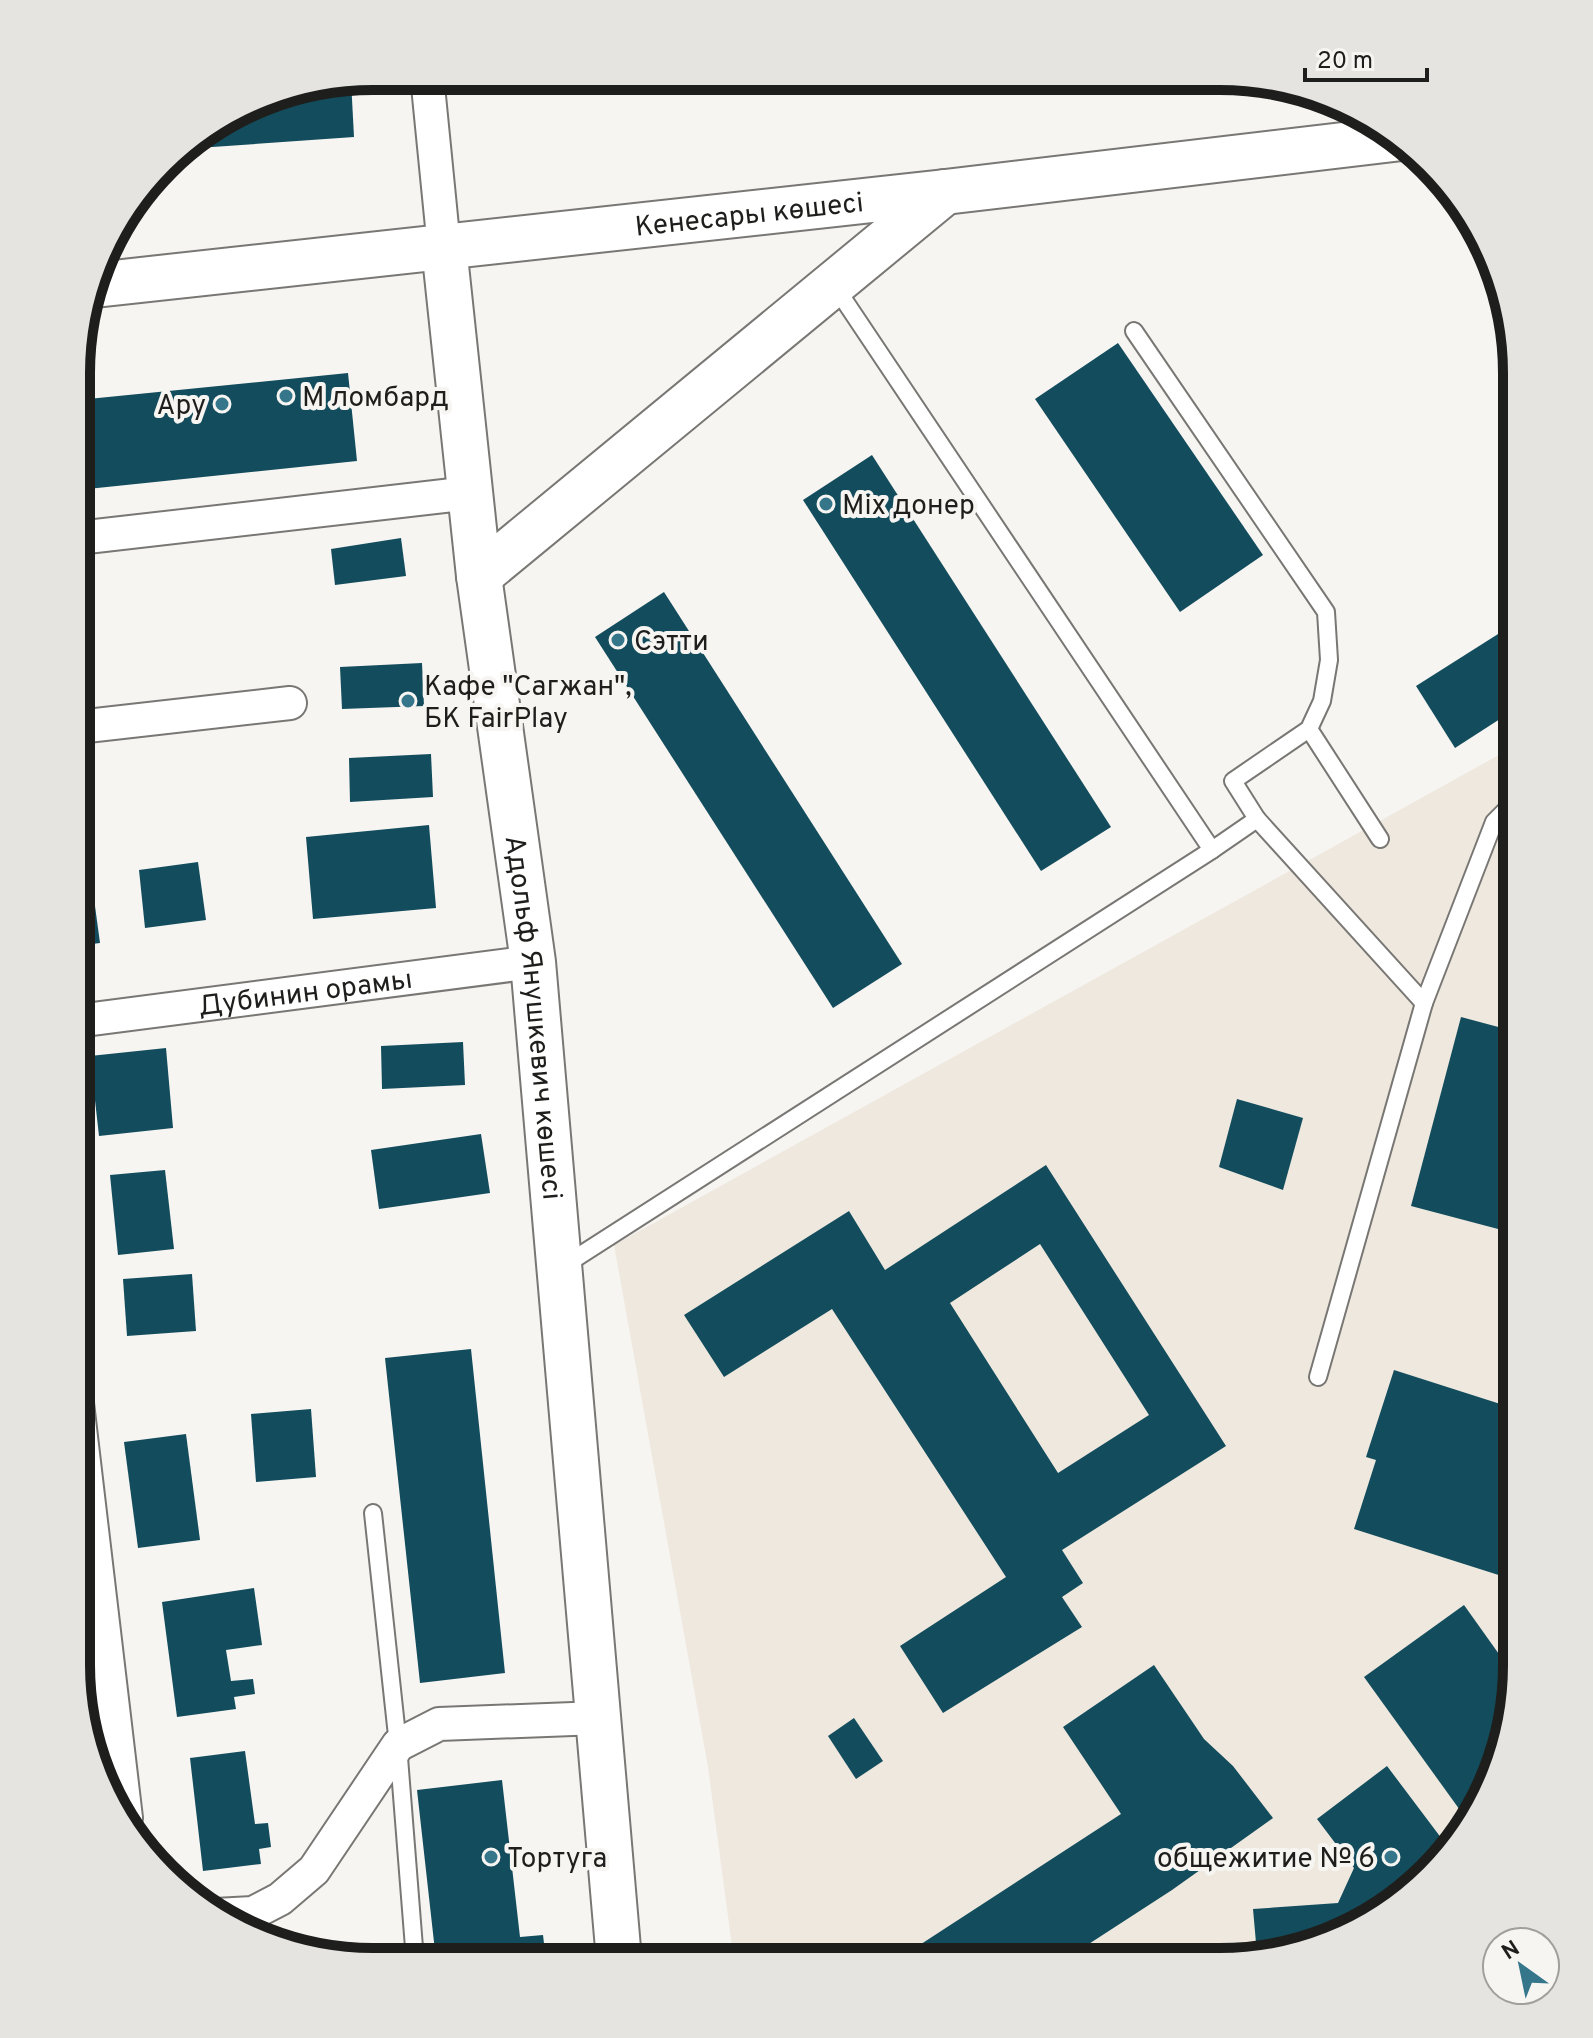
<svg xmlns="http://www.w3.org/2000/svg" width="1593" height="2038" viewBox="0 0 1593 2038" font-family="Overpass,sans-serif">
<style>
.built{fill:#eee8de}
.building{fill:#134d5d;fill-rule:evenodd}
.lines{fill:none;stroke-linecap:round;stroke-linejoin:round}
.lane-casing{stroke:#797774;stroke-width:20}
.street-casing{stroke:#797774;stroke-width:36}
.secondary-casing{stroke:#797774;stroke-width:48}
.lane{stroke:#fff;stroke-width:16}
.street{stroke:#fff;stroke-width:32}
.secondary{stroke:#fff;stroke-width:44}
.poi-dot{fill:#36768a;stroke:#f7f5f2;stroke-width:3}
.labels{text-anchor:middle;stroke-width:8;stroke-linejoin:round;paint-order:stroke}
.street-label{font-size:28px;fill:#1e1e1c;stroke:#f7f5f2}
.poi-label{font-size:28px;fill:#1e1e1c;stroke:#f7f5f2;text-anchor:start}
.rim{fill:none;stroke:#1e1e1c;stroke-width:10}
</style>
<rect width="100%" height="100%" fill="#f7f5f2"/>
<path class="built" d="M1517 745 1516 1685 1501 1761 1467 1831 1352 1931 1221 1962 734 1961 708 1767 614 1245Z"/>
<g class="building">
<path d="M351 80 354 137 198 148V138L277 92Z"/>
<path d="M133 203 137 219 118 222 127 211Z"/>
<path d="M1118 343 1263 555 1180 612 1035 399Z"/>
<path d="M348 373 357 461 78 490V400Z"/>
<path d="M872 455 1111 827 1041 871 803 500Z"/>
<path d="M401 538 406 576 335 585 331 549Z"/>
<path d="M664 592 902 964 833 1008 595 637Z"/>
<path d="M1517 622V708L1455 748 1416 686Z"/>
<path d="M422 663 424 706 342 709 340 667Z"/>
<path d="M431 754 433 797 350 802 349 758Z"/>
<path d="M429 825 436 908 313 919 306 837Z"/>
<path d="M198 862 206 920 145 928 139 870Z"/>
<path d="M90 869 100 943 77 946 78 871Z"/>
<path d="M1461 1017 1517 1032V1234L1411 1206Z"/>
<path d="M463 1042 465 1085 382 1089 381 1046Z"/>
<path d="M166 1048 173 1128 99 1136 90 1056Z"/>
<path d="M1237 1099 1303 1118 1283 1190 1219 1167Z"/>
<path d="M481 1134 490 1193 379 1209 371 1150Z"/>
<path d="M1046 1165 1226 1446 1062 1550 1083 1583 1062 1597 1082 1627 943 1713 900 1646 1006 1577 832 1309 724 1377 684 1315 849 1211 885 1270ZM1040 1244 1149 1415 1058 1473 950 1303Z"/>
<path d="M165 1170 174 1249 118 1255 110 1175Z"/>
<path d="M192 1274 196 1331 127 1336 123 1279Z"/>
<path d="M471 1349 505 1673 420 1683 385 1358Z"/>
<path d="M1394 1370 1516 1409V1573L1510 1571 1508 1578 1354 1529 1376 1460 1366 1457Z"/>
<path d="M311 1409 316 1477 256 1482 251 1414Z"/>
<path d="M186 1434 200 1540 138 1548 124 1442Z"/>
<path d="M254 1588 262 1645 226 1650 231 1681 253 1679 255 1694 234 1697 236 1709 177 1717 162 1602Z"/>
<path d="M1464 1605 1516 1678 1501 1761 1470 1824 1364 1677Z"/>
<path d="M1154 1665 1204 1739 1233 1766 1273 1818 1172 1890 1061 1962 895 1961 1121 1814 1063 1727Z"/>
<path d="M854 1718 883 1761 856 1779 828 1736Z"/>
<path d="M245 1751 255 1824 268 1823 271 1847 259 1849 261 1864 203 1871 190 1758Z"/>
<path d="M1387 1766 1448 1847 1352 1931 1257 1954 1253 1909 1338 1903 1354 1868 1317 1819Z"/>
<path d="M502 1780 520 1937 543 1935 546 1960H436L417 1790Z"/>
</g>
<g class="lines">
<defs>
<g id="lane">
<path d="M1134 331 1326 612 1329 660 1322 701 1309 729 1233 781 1257 819 1212 850"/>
<path d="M1309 729 1380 839"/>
<path d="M1257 819 1424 1003 1494 822 1507 809 1517 804"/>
<path d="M565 1265 1212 850 834 285"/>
<path d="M1318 1377 1424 1003"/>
<path d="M373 1513 398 1745 415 1960"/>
</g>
<g id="street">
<path d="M427 76 444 247"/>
<path d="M78 538 470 493"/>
<path d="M78 727 290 703"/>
<path id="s1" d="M77 1021 533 962"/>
<path d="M77 1403 126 1818"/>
<path d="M215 1915 253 1913 280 1899 314 1870 398 1745 439 1724 599 1718"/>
</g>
<g id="secondary">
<path id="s2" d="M444 247 479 576 533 962 619 1960"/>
<path id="s3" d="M95 285 945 192 1402 138"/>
<path d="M479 576 945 192"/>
</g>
</defs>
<use href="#lane" class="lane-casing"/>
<use href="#street" class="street-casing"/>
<use href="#secondary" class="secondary-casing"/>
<use href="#lane" class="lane"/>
<use href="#street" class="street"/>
<use href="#secondary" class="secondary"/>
</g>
<g class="poi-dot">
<circle cx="286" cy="396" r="8"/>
<circle cx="222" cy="404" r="8"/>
<circle cx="826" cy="504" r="8"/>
<circle cx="618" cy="640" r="8"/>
<circle cx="408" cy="701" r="8"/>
<circle cx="491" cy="1857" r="8"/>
<circle cx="1391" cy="1857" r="8"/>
</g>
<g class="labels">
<g class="street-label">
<text dy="10" stroke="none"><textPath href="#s3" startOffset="658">Кенесары көшесі</textPath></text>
<text dy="10" stroke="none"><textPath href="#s1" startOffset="230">Дубинин орамы</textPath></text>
<text dy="10" stroke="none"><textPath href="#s2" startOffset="776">Адольф Янушкевич көшесі</textPath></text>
</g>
<g class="poi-label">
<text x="302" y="406">М ломбард</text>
<text x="206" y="414" text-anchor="end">Ару</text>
<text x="842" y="514">Mix донер</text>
<text x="634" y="650">Сэтти</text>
<text x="424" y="695">Кафе "Сагжан",<tspan x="424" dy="32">БК FairPlay</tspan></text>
<text x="507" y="1867">Тортуга</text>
<text x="1375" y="1867" text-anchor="end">общежитие № 6</text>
</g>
</g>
<path d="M0 0H1593V2038H0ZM373 90H1220A283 283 0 0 1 1503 373V1665A283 283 0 0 1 1220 1948H373A283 283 0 0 1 90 1665V373A283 283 0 0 1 373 90Z" fill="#e6e4e1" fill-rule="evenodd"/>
<path class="rim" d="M373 90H1220A283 283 0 0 1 1503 373V1665A283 283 0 0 1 1220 1948H373A283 283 0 0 1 90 1665V373A283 283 0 0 1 373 90Z"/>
<g transform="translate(1521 1966) rotate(327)"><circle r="38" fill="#f7f5f2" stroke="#a09f9c" stroke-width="2"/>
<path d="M0-6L14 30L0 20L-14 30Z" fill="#36768a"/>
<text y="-12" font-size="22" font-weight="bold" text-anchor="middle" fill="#1e1e1c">N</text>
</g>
<path d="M1305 68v12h122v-12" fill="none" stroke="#1e1e1c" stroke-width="4"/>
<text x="1317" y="68" font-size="24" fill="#1e1e1c" stroke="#f7f5f2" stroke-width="6" paint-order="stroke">20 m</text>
</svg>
